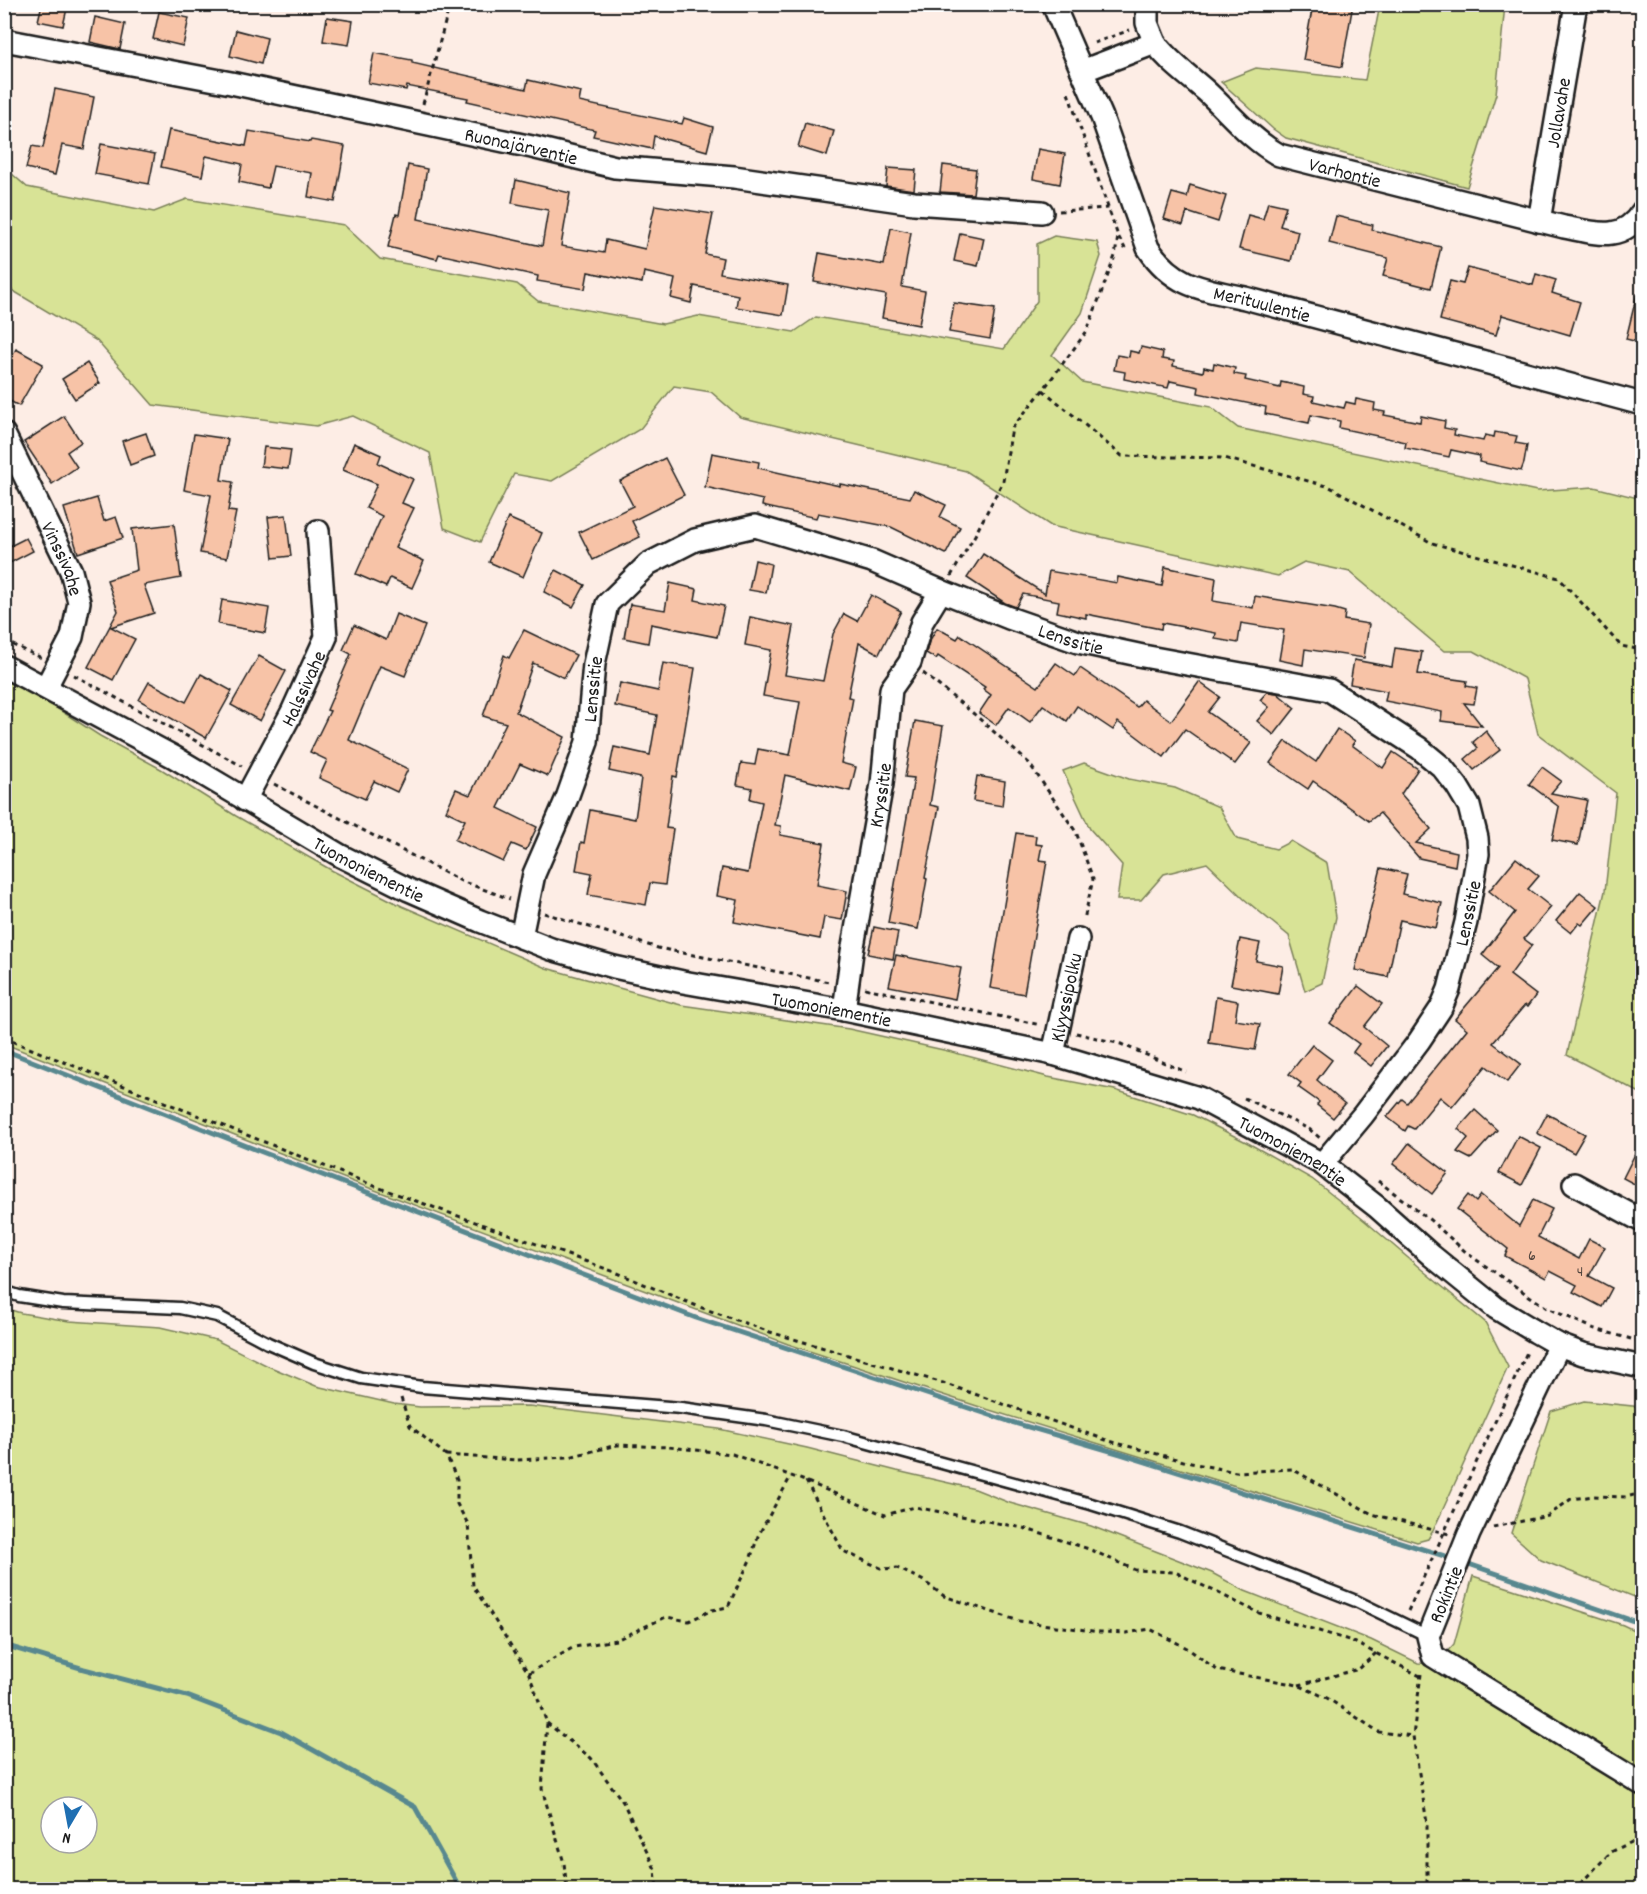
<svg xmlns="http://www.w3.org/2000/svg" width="1647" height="1894" viewBox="0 0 1647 1894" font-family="Dekko,sans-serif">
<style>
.green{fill:#d8e396;stroke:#7a8059;stroke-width:1.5;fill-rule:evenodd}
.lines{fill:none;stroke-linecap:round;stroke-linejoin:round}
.stream{stroke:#58888f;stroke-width:5}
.building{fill:#f7c3a7;stroke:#1c1c1c;stroke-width:1.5}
.lane-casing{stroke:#1c1c1c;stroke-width:15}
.street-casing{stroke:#1c1c1c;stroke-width:26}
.path{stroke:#1c1c1c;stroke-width:3;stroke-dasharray:4.5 4.5;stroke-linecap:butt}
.lane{stroke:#fff;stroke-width:10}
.street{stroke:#fff;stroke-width:21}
.labels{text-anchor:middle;stroke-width:6;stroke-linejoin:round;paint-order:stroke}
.number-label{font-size:16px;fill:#53463f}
.street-label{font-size:20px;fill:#1c1c1c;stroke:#fff}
</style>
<rect width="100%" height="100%" fill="#fdede5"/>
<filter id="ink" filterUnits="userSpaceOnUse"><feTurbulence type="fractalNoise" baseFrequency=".0167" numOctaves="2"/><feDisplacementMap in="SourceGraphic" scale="12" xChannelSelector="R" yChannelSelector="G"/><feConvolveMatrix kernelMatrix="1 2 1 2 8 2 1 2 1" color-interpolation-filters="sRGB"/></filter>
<g filter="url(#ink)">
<g class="green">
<path d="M1380 5H1505L1496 94 1467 187 1286 138 1273 129 1221 82 1256 68 1365 80Z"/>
<path d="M4 167 27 187 154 212 187 199 344 225 380 259 517 284 538 301 663 324 698 316 794 332 816 317 1004 349 1037 301V244L1054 236 1097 242 1101 256 1082 313 1052 355 1082 382 1211 407 1238 428 1537 491 1594 487 1642 499V1094L1567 1055 1605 891 1616 793 1538 734 1525 679 1474 651H1444L1350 572 1304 562 1278 576 1051 526 966 471 740 417 711 392 674 386 640 429 552 481 514 474 480 542 444 528 430 453 353 416 316 426 153 405 97 341 5 286Z"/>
<path d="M5 681 41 698 100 736 161 769 236 816 333 871 402 906 546 968 681 1005 849 1029 948 1051 1048 1077 1115 1090 1193 1115 1248 1143 1312 1179 1365 1221 1421 1269 1485 1322 1508 1367 1433 1531 1428 1539 1417 1542 983 1408 788 1344 356 1183 5 1044Z"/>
<path d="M1084 763 1129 779 1175 788 1219 807 1237 839 1276 849 1291 841 1327 863 1336 917 1322 983 1305 991 1289 936 1244 899 1207 863 1164 874 1141 900H1117L1122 865 1090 829 1063 771Z"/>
<path d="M4 1308 21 1313 69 1321 160 1327 216 1340 268 1366 316 1386 394 1404 420 1407 529 1406 719 1429 807 1448 897 1471 975 1489 1010 1503 1091 1526 1212 1573 1245 1591 1371 1640 1418 1663 1436 1664 1454 1644 1473 1576 1623 1625 1642 1634V1889H5ZM51 1807H87V1843H51Z"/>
<path d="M1584 1401 1642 1407V1600L1541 1560 1511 1533 1551 1411Z"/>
</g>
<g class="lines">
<g class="stream">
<path d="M4 1050 262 1152 696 1318 1008 1421 1121 1454 1454 1559"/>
<path d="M1463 1562 1642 1624"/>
<path d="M4 1645 84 1669 187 1696 281 1732 415 1807 461 1890"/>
</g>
</g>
<g class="building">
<path d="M42 4H68L63 26 38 21Z"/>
<path d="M1313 4H1353L1342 67 1303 60Z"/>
<path d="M159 12 189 18 183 46 153 39Z"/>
<path d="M95 17 125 24 120 49 90 42Z"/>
<path d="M327 17 353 21 349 45 323 41Z"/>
<path d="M236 30 267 38 261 64 230 56Z"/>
<path d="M374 53 412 60V63L526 89 528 80 581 92 579 102 682 124 684 118 713 127 707 151 654 136 652 149 593 136 595 130 467 101 468 98 407 86 406 90 368 83Z"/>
<path d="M55 89 94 97 84 149 62 145 55 175 26 168 32 146 43 148Z"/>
<path d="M805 123 834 131 827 156 798 147Z"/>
<path d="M169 130 246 146 249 131 310 142 311 140 345 146 335 202 308 197 312 173 273 166 268 188 239 182 242 164 206 156 202 176 161 167Z"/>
<path d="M101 144 155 154 149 184 95 174Z"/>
<path d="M1038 149 1065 154 1060 184 1033 179Z"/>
<path d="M408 165 427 169 418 219 542 246 548 210 512 203 516 180 570 193 561 246 604 253 606 240 645 249 655 205 713 214 705 254 723 258 720 273 788 285 783 315 736 307 738 295 694 286 691 303 671 298 675 279 644 272 642 283 588 272 585 289 537 281 538 276 439 254 437 259 388 247 396 214 399 215Z"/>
<path d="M943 165 976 169 973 194 940 192Z"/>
<path d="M888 168 916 170 914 190 886 186Z"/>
<path d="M1190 185 1226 196 1218 222 1187 212 1183 225 1164 219 1172 193 1187 197Z"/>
<path d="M1268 202 1286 206 1280 226 1298 231 1291 261 1239 249 1248 215 1263 219Z"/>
<path d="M1336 216 1373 225 1372 230 1441 247 1431 288 1383 276 1388 258 1329 243Z"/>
<path d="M891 228 911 232 902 287 925 291 919 325 882 318 886 295 814 282 819 253 884 265Z"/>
<path d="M960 233 984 238 978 266 954 261Z"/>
<path d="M1468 268 1533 285 1536 274 1556 280 1552 293 1580 302 1570 335 1502 315 1496 335 1440 320 1450 281 1463 284Z"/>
<path d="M1637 294 1642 295V343L1626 339Z"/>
<path d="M954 303 995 309 990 339 949 332Z"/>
<path d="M1141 347 1163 352 1162 359 1174 361 1173 366 1203 372 1204 367 1213 369 1214 363 1235 368 1234 374 1246 376 1245 380 1280 388 1281 382 1304 387 1303 394 1314 396 1313 401 1344 408 1346 402 1355 404 1356 399 1375 403 1374 410 1385 412 1384 415 1420 422 1421 416 1445 421 1444 428 1455 430 1454 435 1483 441 1485 435 1494 437 1495 432 1517 436 1515 443 1527 445 1524 463 1521 471 1479 462 1480 456 1451 450 1449 457 1405 448 1406 442 1339 428 1340 421 1311 415 1309 423 1265 414 1266 407 1198 393 1199 387 1170 381 1168 388 1124 379 1125 372 1114 370 1117 355 1129 357 1130 351 1139 353Z"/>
<path d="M16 349 43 364 19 406 4 398V371Z"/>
<path d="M87 363 100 383 75 399 62 379Z"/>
<path d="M64 416 81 442 67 452 77 467 52 484 24 442Z"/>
<path d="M146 433 154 456 130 465 122 441Z"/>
<path d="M194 434 228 439 221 480 233 482 228 511 236 512 227 558 200 553 211 495 184 490Z"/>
<path d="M354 443 381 455 378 463 413 479 402 503 414 508 395 548 424 561 412 588 390 578 386 587 356 574 382 516 366 508 377 484 343 470Z"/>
<path d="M264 447 291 450 288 469 261 466Z"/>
<path d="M712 453 759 462 758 468 840 486V484L910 498 914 490 946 505 940 517 960 527 946 554 891 527 818 513 816 518 762 506 763 500 705 487Z"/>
<path d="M665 458 684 495 632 521 640 537 593 560 579 532 633 506 620 481Z"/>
<path d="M97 498 104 521 116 517 123 538 78 553 64 508Z"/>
<path d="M286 515 291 556 273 558 268 517Z"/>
<path d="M508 518 542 533 523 577 489 562Z"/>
<path d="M174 524 181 578 144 585 154 613 111 627 135 639 113 680 88 667 118 611 107 580 137 570 132 529Z"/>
<path d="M26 538 33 551 4 566V549Z"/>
<path d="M983 554 1045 594 1049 571 1117 583 1118 577 1162 586 1165 567 1216 578 1213 601 1253 608 1255 596 1335 609 1345 612 1344 620 1369 624 1364 658 1305 649 1303 665 1279 660 1284 630 1241 623 1238 643 1215 639 1216 633 1162 623 1161 629 1086 614V618L1057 612 1059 601 1023 594 1016 607 1005 603 967 578Z"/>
<path d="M755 560 771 564 766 593 749 590Z"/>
<path d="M556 570 585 585 573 607 544 592Z"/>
<path d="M670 583 697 589 695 600 724 606 717 637 651 624 648 643 624 638 630 604 665 610Z"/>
<path d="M871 595 901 611 879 654 859 643 848 697 853 698 841 763 856 767 850 791 785 775 775 825 781 826 780 835 824 843 817 885 847 891 842 920 824 917 820 939 734 922 738 900 717 896 722 868 748 873 762 802 750 799 752 788 737 785 741 763 755 765 758 749 790 755 800 702 763 696 771 650 745 645 750 617 794 626 785 675 823 681 833 634 844 614 857 621Z"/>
<path d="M222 600 269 608 265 633 218 624Z"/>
<path d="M396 614 425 626 405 676 380 666 349 740 408 769 397 792 374 781 365 799 319 778 327 760 310 752 330 711 327 710 351 654 343 650 354 625 386 640Z"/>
<path d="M937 628 957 639 960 635 1038 687 1056 663 1075 676 1080 668 1137 707 1143 700 1171 721 1199 682 1220 697 1208 712 1251 743 1235 764 1185 729 1164 757 1118 722 1113 730 1077 706 1067 721 1043 705 1030 722 1009 707 996 725 979 713 991 695 983 689 985 687 938 656 936 659 926 653 929 642Z"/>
<path d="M524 630 576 655 564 678 533 663 516 712 565 737 548 776 520 764 498 808 537 827 526 850 512 844 503 862 455 840 465 820 446 811 456 789 470 795 506 723 483 716 504 655 509 658Z"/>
<path d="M1395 648 1422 652 1418 674 1467 681 1466 686 1477 688 1474 704 1464 703 1482 726 1441 721 1442 712 1385 701 1387 691 1350 684 1354 660 1392 667Z"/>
<path d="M259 656 286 671 260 721 231 705Z"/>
<path d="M663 663 695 668 677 777 673 776 666 828 673 829 665 885 650 883 646 905 588 895 592 873 576 870 581 842 584 843 590 810 635 819 641 778 609 771 614 747 650 755 657 715 615 706 620 683 658 691Z"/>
<path d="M201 674 232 691 206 738 139 700 149 682 186 702Z"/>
<path d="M1267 692 1277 693 1295 708 1274 735 1257 721 1269 707 1260 700Z"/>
<path d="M915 721 943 726 930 805 939 807 925 878 927 879 918 929 888 923 914 778 905 777Z"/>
<path d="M1337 729 1355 741 1352 745 1383 768 1393 752 1418 769 1401 794 1431 829 1416 843 1457 852 1455 866 1419 858 1380 813 1369 821 1313 781 1308 789 1270 763 1286 741 1316 762Z"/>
<path d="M1486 731 1500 750 1474 770 1465 759 1478 748 1473 742Z"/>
<path d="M1542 767 1561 781 1551 793 1587 800 1578 845 1552 840 1559 807 1529 784Z"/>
<path d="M977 776 1005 781 1002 806 973 801Z"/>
<path d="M1016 833 1036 836 1035 844 1042 845 1039 860 1047 861 1024 994 990 988Z"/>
<path d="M1516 858 1539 876 1528 889 1551 907 1524 939 1532 945 1510 975 1536 995 1527 1007 1525 1005 1493 1043 1521 1064 1507 1082 1486 1066 1452 1107 1440 1097 1414 1129 1408 1126 1405 1131 1387 1117 1402 1099 1407 1103 1467 1029 1455 1019 1498 968 1482 955 1515 912 1489 891Z"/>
<path d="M1381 868 1407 874 1402 894 1442 903 1436 928 1400 920 1388 977 1355 970Z"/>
<path d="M1580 892 1598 906 1582 925 1579 923 1571 933 1556 921Z"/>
<path d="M874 927 898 932 893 959 868 954Z"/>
<path d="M1240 939 1260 943 1256 961 1283 966 1278 994 1231 985Z"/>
<path d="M896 955 961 968 955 999 889 986Z"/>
<path d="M1358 986 1382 1004 1364 1027 1387 1046 1371 1066 1353 1052 1359 1044 1330 1023Z"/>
<path d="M1216 997 1238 1001 1235 1020 1260 1024 1255 1050 1209 1043Z"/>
<path d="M1312 1045 1332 1060 1317 1080 1345 1104 1333 1118 1317 1105 1319 1102 1298 1087 1301 1083 1289 1074Z"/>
<path d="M1475 1110 1497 1130 1471 1159 1457 1152 1468 1138 1458 1129Z"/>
<path d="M1547 1114 1585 1134 1574 1153 1537 1133Z"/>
<path d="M1518 1136 1541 1148 1522 1185 1499 1173Z"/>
<path d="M1642 1140V1188L1623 1178Z"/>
<path d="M1409 1143 1448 1173 1432 1194 1393 1164Z"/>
<path d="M1468 1195 1476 1202 1481 1195 1519 1226 1533 1200 1552 1209 1538 1237 1579 1259 1589 1239 1605 1247 1589 1276 1612 1288 1602 1307 1573 1292 1577 1285 1550 1271 1546 1278 1505 1256 1508 1249 1457 1209Z"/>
</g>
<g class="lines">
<defs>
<path id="lane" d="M4 1291 19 1296 63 1303 180 1308 217 1316 268 1343 314 1363 361 1378 422 1387 681 1408 766 1420 843 1436 1091 1504 1180 1532 1356 1601 1428 1636"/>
<g id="street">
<path id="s1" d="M1053 4 1102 117 1148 248C1174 287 1202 289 1245 298L1642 404"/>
<path d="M1147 4V23L1155 43"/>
<path id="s2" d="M4 40 231 83 532 147 615 167 734 177 914 203 1042 212"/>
<path id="s3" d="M1082 71 1155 43C1169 62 1188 75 1206 91 1230 113 1249 138 1279 155L1564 227C1595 233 1622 243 1642 212"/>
<path id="s4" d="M1539 221 1576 4"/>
<path id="s5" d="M4 434 71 571 79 602 72 637 46 687"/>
<path id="s6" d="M4 666 174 757 341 856 409 890 480 921 551 949 614 967 683 982 844 1010 1053 1054 1199 1098 1322 1164 1377 1207 1432 1256 1496 1308 1536 1332 1559 1345 1583 1354 1642 1367"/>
<path id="s7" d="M245 800 292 712 326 637 318 531"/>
<path id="s8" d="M521 937 534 874 567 798 587 742 594 664 607 604 648 564 695 540 755 526 872 561 941 591 1009 618 1078 642 1143 656 1329 690 1419 748 1442 767 1457 786 1469 806 1477 838 1478 854 1466 922 1449 989 1441 1008 1419 1041 1363 1115 1322 1164"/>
<path id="s9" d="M844 1010 852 952 882 784 891 689 910 662 922 622 941 591"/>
<path id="s10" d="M1053 1054 1078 939"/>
<path d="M1574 1184 1642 1221"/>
<path d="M1559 1345 1469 1534 1428 1636 1433 1656 1642 1784"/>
</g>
</defs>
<use href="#lane" class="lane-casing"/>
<use href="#street" class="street-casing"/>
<g class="path">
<path d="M1094 43 1130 30"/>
<path d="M1068 93 1118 236 1127 252"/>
<path d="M423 104 450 4"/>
<path d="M1059 211 1109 208"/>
<path d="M1043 390 1122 456 1224 458 1330 487 1432 543 1559 578 1621 646 1642 650"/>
<path d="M951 576 975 535 1003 481 1012 428 1043 390 1087 331 1115 256 1118 236"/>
<path d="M4 641 42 658"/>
<path d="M923 673 974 714 1029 763 1076 832 1093 879 1084 920"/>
<path d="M74 675 242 766"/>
<path d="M274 784 461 881 510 899"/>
<path d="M544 913 658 948 829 982"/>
<path d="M865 988 1041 1025"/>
<path d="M1076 1033 1121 1044 1186 1072"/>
<path d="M4 1038 377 1187 615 1272 697 1306 770 1332 943 1383 1109 1441 1191 1463 1236 1472 1292 1469 1372 1514 1449 1534"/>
<path d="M1244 1098 1309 1129 1320 1138"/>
<path d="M1378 1181 1430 1220 1468 1254 1547 1308 1595 1329 1642 1342"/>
<path d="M401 1398 410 1426 446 1455 457 1479V1504L468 1524 473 1586 529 1674 547 1723 542 1789 564 1863 567 1890"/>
<path d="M446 1455 516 1460 569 1457 617 1445 668 1447 732 1454 805 1481 885 1515 915 1507 1023 1528 1089 1549 1135 1570 1175 1572 1259 1613 1352 1641 1420 1676"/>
<path d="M806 1481 843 1551 883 1569 897 1568 922 1580 944 1596 1019 1621 1100 1632 1126 1633 1150 1629 1187 1648 1217 1670 1298 1685 1327 1698 1379 1732 1413 1736"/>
<path d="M1493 1527 1548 1516 1571 1499 1594 1496 1626 1497 1642 1493"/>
<path d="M1408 1611 1528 1350"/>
<path d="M529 1673 574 1647 616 1640 666 1617 689 1621 712 1610 728 1607 750 1560 758 1536 791 1476"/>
<path d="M1421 1674 1413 1736 1427 1823V1890"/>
<path d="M1299 1685 1359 1669 1376 1653"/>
<path d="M547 1723 591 1758 623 1802 655 1869 657 1890"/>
<path d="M1574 1890 1611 1852 1642 1837"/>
</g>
<use href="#lane" class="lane"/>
<use href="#street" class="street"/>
</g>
</g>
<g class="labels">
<g class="number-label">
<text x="1532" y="1260">6</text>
<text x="1580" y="1276">4</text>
</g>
<g class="street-label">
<text dy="7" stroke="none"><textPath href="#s4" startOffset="110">Jollavahe</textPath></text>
<text dy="7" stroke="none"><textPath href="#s2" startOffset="528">Ruonajärventie</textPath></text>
<text dy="7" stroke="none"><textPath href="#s3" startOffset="314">Varhontie</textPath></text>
<text dy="7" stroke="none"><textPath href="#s1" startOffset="393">Merituulentie</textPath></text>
<text dy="7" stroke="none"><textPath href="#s5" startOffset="138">Vinssivahe</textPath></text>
<text dy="7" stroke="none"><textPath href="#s8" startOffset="854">Lenssitie</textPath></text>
<text dy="7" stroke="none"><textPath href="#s7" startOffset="126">Halssivahe</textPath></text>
<text dy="7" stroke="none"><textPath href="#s8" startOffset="260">Lenssitie</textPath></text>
<text dy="7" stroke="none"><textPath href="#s9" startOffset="218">Kryssitie</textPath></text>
<text dy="7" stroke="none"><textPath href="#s6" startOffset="418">Tuomoniementie</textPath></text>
<text transform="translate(1467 913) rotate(-78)" y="7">Lenssitie</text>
<text dy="7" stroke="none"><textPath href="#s10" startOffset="58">Klyyssipolku</textPath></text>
<text dy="7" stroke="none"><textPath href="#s6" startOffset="904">Tuomoniementie</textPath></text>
<text dy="7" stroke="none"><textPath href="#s6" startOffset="1390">Tuomoniementie</textPath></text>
<text transform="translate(1445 1594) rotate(-68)" y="7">Rokintie</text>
</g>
</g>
<rect width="1647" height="1894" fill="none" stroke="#fff" stroke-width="24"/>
<rect x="12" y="12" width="1623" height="1870" fill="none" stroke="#1c1c1c" stroke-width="2" filter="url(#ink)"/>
<g transform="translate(69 1825) rotate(190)"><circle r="28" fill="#ffffff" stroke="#a4a4a4" stroke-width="1.5"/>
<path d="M0-4.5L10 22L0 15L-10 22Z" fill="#1f6fb2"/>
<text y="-9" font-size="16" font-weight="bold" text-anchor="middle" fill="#1c1c1c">N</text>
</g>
</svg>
